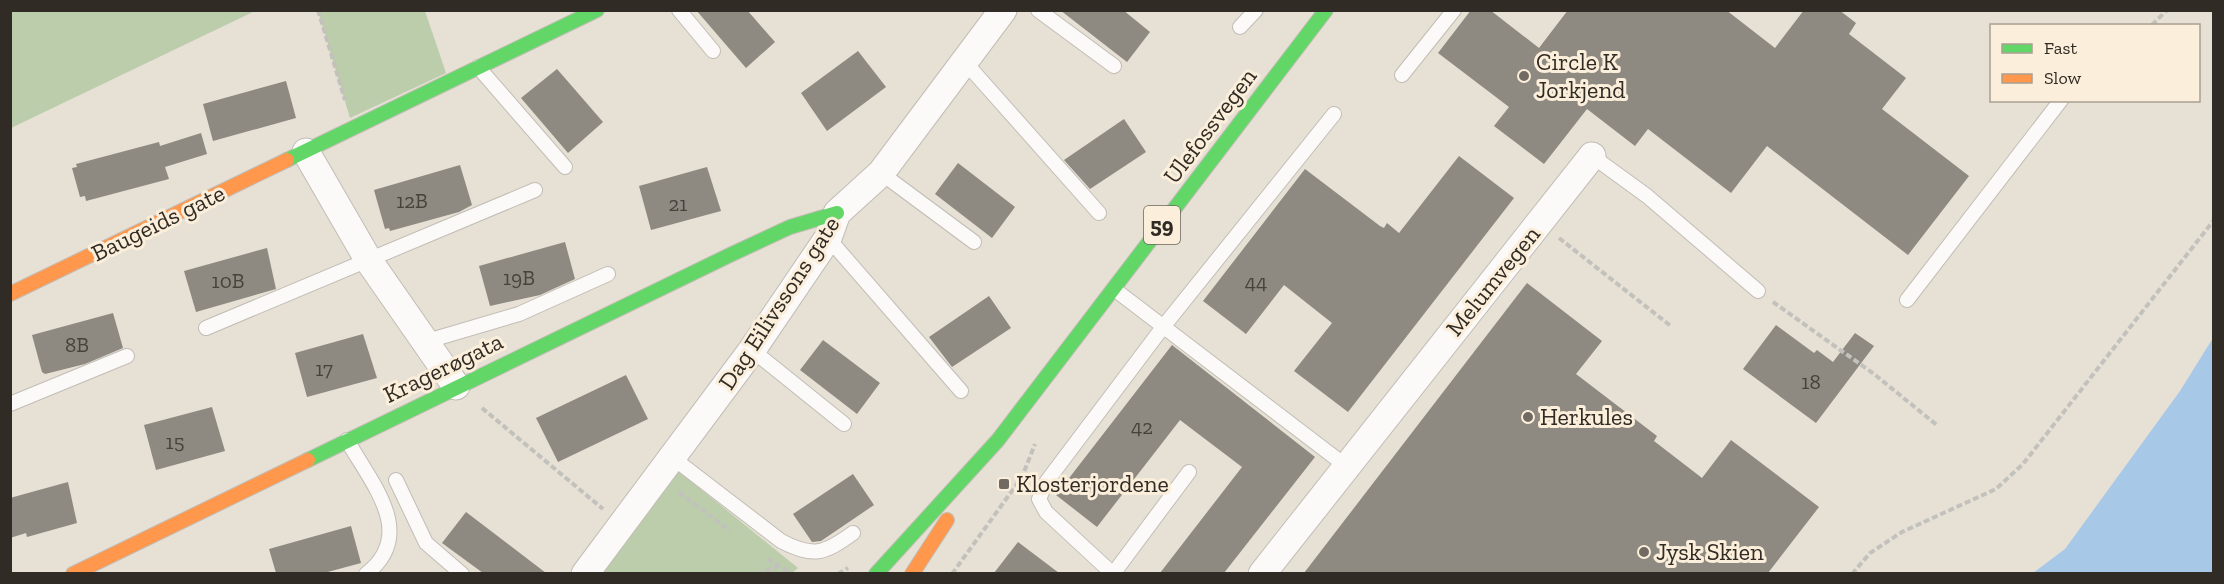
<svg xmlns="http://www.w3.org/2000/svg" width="2224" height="584" viewBox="0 0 2224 584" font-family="'Zilla Slab',serif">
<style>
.green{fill:#bccdac}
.water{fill:#a8c8e8}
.building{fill:#8e8981}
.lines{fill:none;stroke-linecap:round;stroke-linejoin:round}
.lane-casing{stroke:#c2bdb5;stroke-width:16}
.street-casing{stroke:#c2bdb5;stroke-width:29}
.fast-casing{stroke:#c2bdb5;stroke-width:16}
.slow-casing{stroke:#c2bdb5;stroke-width:16}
.path{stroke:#c2c1bc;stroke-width:4;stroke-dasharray:6 3;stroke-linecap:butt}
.lane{stroke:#fbfaf9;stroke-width:14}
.street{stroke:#fbfaf9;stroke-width:27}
.fast{stroke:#63d668;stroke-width:14}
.slow{stroke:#ff974d;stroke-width:14}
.poi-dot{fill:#706a62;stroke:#fbeeda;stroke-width:2}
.labels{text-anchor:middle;stroke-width:6;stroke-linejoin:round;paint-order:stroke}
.number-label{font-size:21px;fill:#48423b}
.shield{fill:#fbeeda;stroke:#6d665b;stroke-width:1.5}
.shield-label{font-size:22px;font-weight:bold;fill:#302b24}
.poi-label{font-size:24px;fill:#302b24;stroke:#fbeeda;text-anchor:start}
.street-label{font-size:24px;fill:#302b24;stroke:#fbeeda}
</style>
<rect width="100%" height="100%" fill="#e6e0d5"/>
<g class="green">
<path d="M11 10H255V11L11 128Z"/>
<path d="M318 11H425L446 73 350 118Z"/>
<path d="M676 469 798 568 791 574H585Z"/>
</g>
<path class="water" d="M2213 338V573H2033L2065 549 2180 391Z"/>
<g class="building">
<path d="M696 10H747L775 42 746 68Z"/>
<path d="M1060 10H1123L1150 32 1127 62Z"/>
<path d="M1471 10H1490L1539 48 1568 10H1726L1775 48 1804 10H1839L1856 23 1849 34 1906 78 1882 109 1969 176 1908 255 1767 146 1731 193 1648 129 1635 146 1587 109 1544 164 1494 126 1509 107 1438 53Z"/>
<path d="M858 51 886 87 827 131 801 93Z"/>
<path d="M557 69 603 122 568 153 521 98Z"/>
<path d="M286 81 296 118 213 141 203 104Z"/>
<path d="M1124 119 1146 152 1090 189 1064 160Z"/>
<path d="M201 133 207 154 165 167 169 179 86 201 85 196 80 197 72 168 77 167 76 164 159 142 160 146Z"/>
<path d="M1459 156 1514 198 1348 412 1294 371 1332 323 1284 285 1246 334 1203 301 1305 169 1380 226 1384 228 1387 223 1399 233Z"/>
<path d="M958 163 1015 207 992 238 935 194Z"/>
<path d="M460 165 472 205 459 212 390 231 389 228 385 229 374 190Z"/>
<path d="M707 167 721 211 651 230 639 186Z"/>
<path d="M565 242 575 279 540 295 490 306 479 266Z"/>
<path d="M267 248 276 289 196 312 184 271Z"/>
<path d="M1527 283 1602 341 1576 374 1657 436 1654 441 1702 478 1731 440 1819 507 1768 573H1304Z"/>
<path d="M989 296 1011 328 952 367 929 337Z"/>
<path d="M113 313 123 348 85 364 45 374 42 372 32 335Z"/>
<path d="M1776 325 1814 353 1817 350 1833 362 1855 333 1874 346 1816 423 1743 369Z"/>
<path d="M363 334 377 378 307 397 295 353Z"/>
<path d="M823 340 880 383 857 414 800 370Z"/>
<path d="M1172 345 1315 457 1224 573H1160L1242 467 1180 420 1097 527 1056 495Z"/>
<path d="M626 375 648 419 558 462 536 418Z"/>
<path d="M212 407 225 451 156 470 144 425Z"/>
<path d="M853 474 874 505 821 541 812 542 793 514Z"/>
<path d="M68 482 77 523 27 537 26 533 10 538V498Z"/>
<path d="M466 512 546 573H483L442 543Z"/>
<path d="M351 526 361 563 324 573H276L269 549Z"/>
<path d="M1018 542 1059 573H994Z"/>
</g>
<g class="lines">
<defs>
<g id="lane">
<path d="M679 10 713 51"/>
<path d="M1038 10 1114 66"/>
<path d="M1240 27 1256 10"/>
<path d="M964 61 1099 213"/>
<path d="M478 67 565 167"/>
<path d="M1402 75 1454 10"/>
<path d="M1592 156 1647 196 1758 291"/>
<path d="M881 173 974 242"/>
<path d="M828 238 961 391"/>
<path d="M1114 289 1346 466"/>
<path d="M1907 300 2061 100"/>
<path d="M206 328 535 190"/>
<path d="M424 342 519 314 608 274"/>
<path d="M752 350 844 424"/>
<path d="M10 404 127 356"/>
<path d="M347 440C371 483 418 534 366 574"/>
<path d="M673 458 781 541C813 558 824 554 853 533"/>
<path d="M1189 472 1113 574 1046 512 1039 499 1047 481 1163 327 1334 114"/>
<path d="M396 480 426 543 462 574"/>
</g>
<g id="street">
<path d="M306 152 369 261 456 386"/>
<path d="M585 574 752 350 828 238 837 213 881 173 1003 10"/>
<path d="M1262 574 1592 156"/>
</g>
<g id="fast">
<path d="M287 160 597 10"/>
<path d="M308 460 732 254 790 227 837 213"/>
<path d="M876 574 998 440 1326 10"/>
</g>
<g id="slow">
<path d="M10 294 287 160"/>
<path d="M73 574 308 460"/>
<path d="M912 574 947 520"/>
</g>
</defs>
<use href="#lane" class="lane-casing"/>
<use href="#street" class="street-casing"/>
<use href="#fast" class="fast-casing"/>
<use href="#slow" class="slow-casing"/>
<g class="path">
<path d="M318 10 345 100"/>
<path d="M2152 25 2167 10"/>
<path d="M1559 238 1672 327"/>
<path d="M1773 302 1874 374 1938 426"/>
<path d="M482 408 603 509"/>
<path d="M679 492 730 531"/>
<path d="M767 559 793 574"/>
<path d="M757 574 777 567"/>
<path d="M838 574 848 568"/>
<path d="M952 574 1022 477 1035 444"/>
<path d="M1852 574 1870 553 1902 532 1996 489 2023 464 2214 220"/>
</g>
<use href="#lane" class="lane"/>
<use href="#street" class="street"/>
<use href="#fast" class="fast"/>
<use href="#slow" class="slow"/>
</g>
<g class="poi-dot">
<circle cx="1524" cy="76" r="6"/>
<circle cx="1528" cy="417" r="6"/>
<rect x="998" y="478" width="12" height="12" rx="3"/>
<circle cx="1644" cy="552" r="6"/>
</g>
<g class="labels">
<g class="number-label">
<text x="412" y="208">12B</text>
<text x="678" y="211">21</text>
<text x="519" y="285">19B</text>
<text x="228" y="288">10B</text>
<text x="1256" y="289">44</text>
<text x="77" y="352">8B</text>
<text x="324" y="376">17</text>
<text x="1811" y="389">18</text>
<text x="1142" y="434">42</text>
<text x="175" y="449">15</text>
</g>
<rect class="shield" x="1144" y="206" width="36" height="38" rx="4.5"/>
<g class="shield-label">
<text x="1162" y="233">59</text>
</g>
<g class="poi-label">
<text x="1536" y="70">Circle K<tspan x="1536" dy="28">Jorkjend</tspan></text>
<text x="1540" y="425">Herkules</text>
<text x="1016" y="492">Klosterjordene</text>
<text x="1656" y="560">Jysk Skien</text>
</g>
<g class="street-label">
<text transform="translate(1210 126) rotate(-53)" y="8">Ulefossvegen</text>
<text transform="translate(158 223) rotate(-26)" y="8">Baugeids gate</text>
<text transform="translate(1493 281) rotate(-51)" y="8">Melumvegen</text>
<text transform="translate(779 303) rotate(-57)" y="8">Dag Eilivssons gate</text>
<text transform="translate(443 368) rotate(-26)" y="8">Kragerøgata</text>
</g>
</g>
<rect width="2224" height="584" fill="none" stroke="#302b24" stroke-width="24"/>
<rect x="1990" y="24" width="210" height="78" fill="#fbeeda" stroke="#aaa091" stroke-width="1.5"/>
<rect x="2002" y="44" width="30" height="9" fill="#63d668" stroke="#aaa091" stroke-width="1.5"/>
<text x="2044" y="54" font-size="18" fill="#302b24">Fast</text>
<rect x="2002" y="74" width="30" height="9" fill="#ff974d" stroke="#aaa091" stroke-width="1.5"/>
<text x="2044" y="84" font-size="18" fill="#302b24">Slow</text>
</svg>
